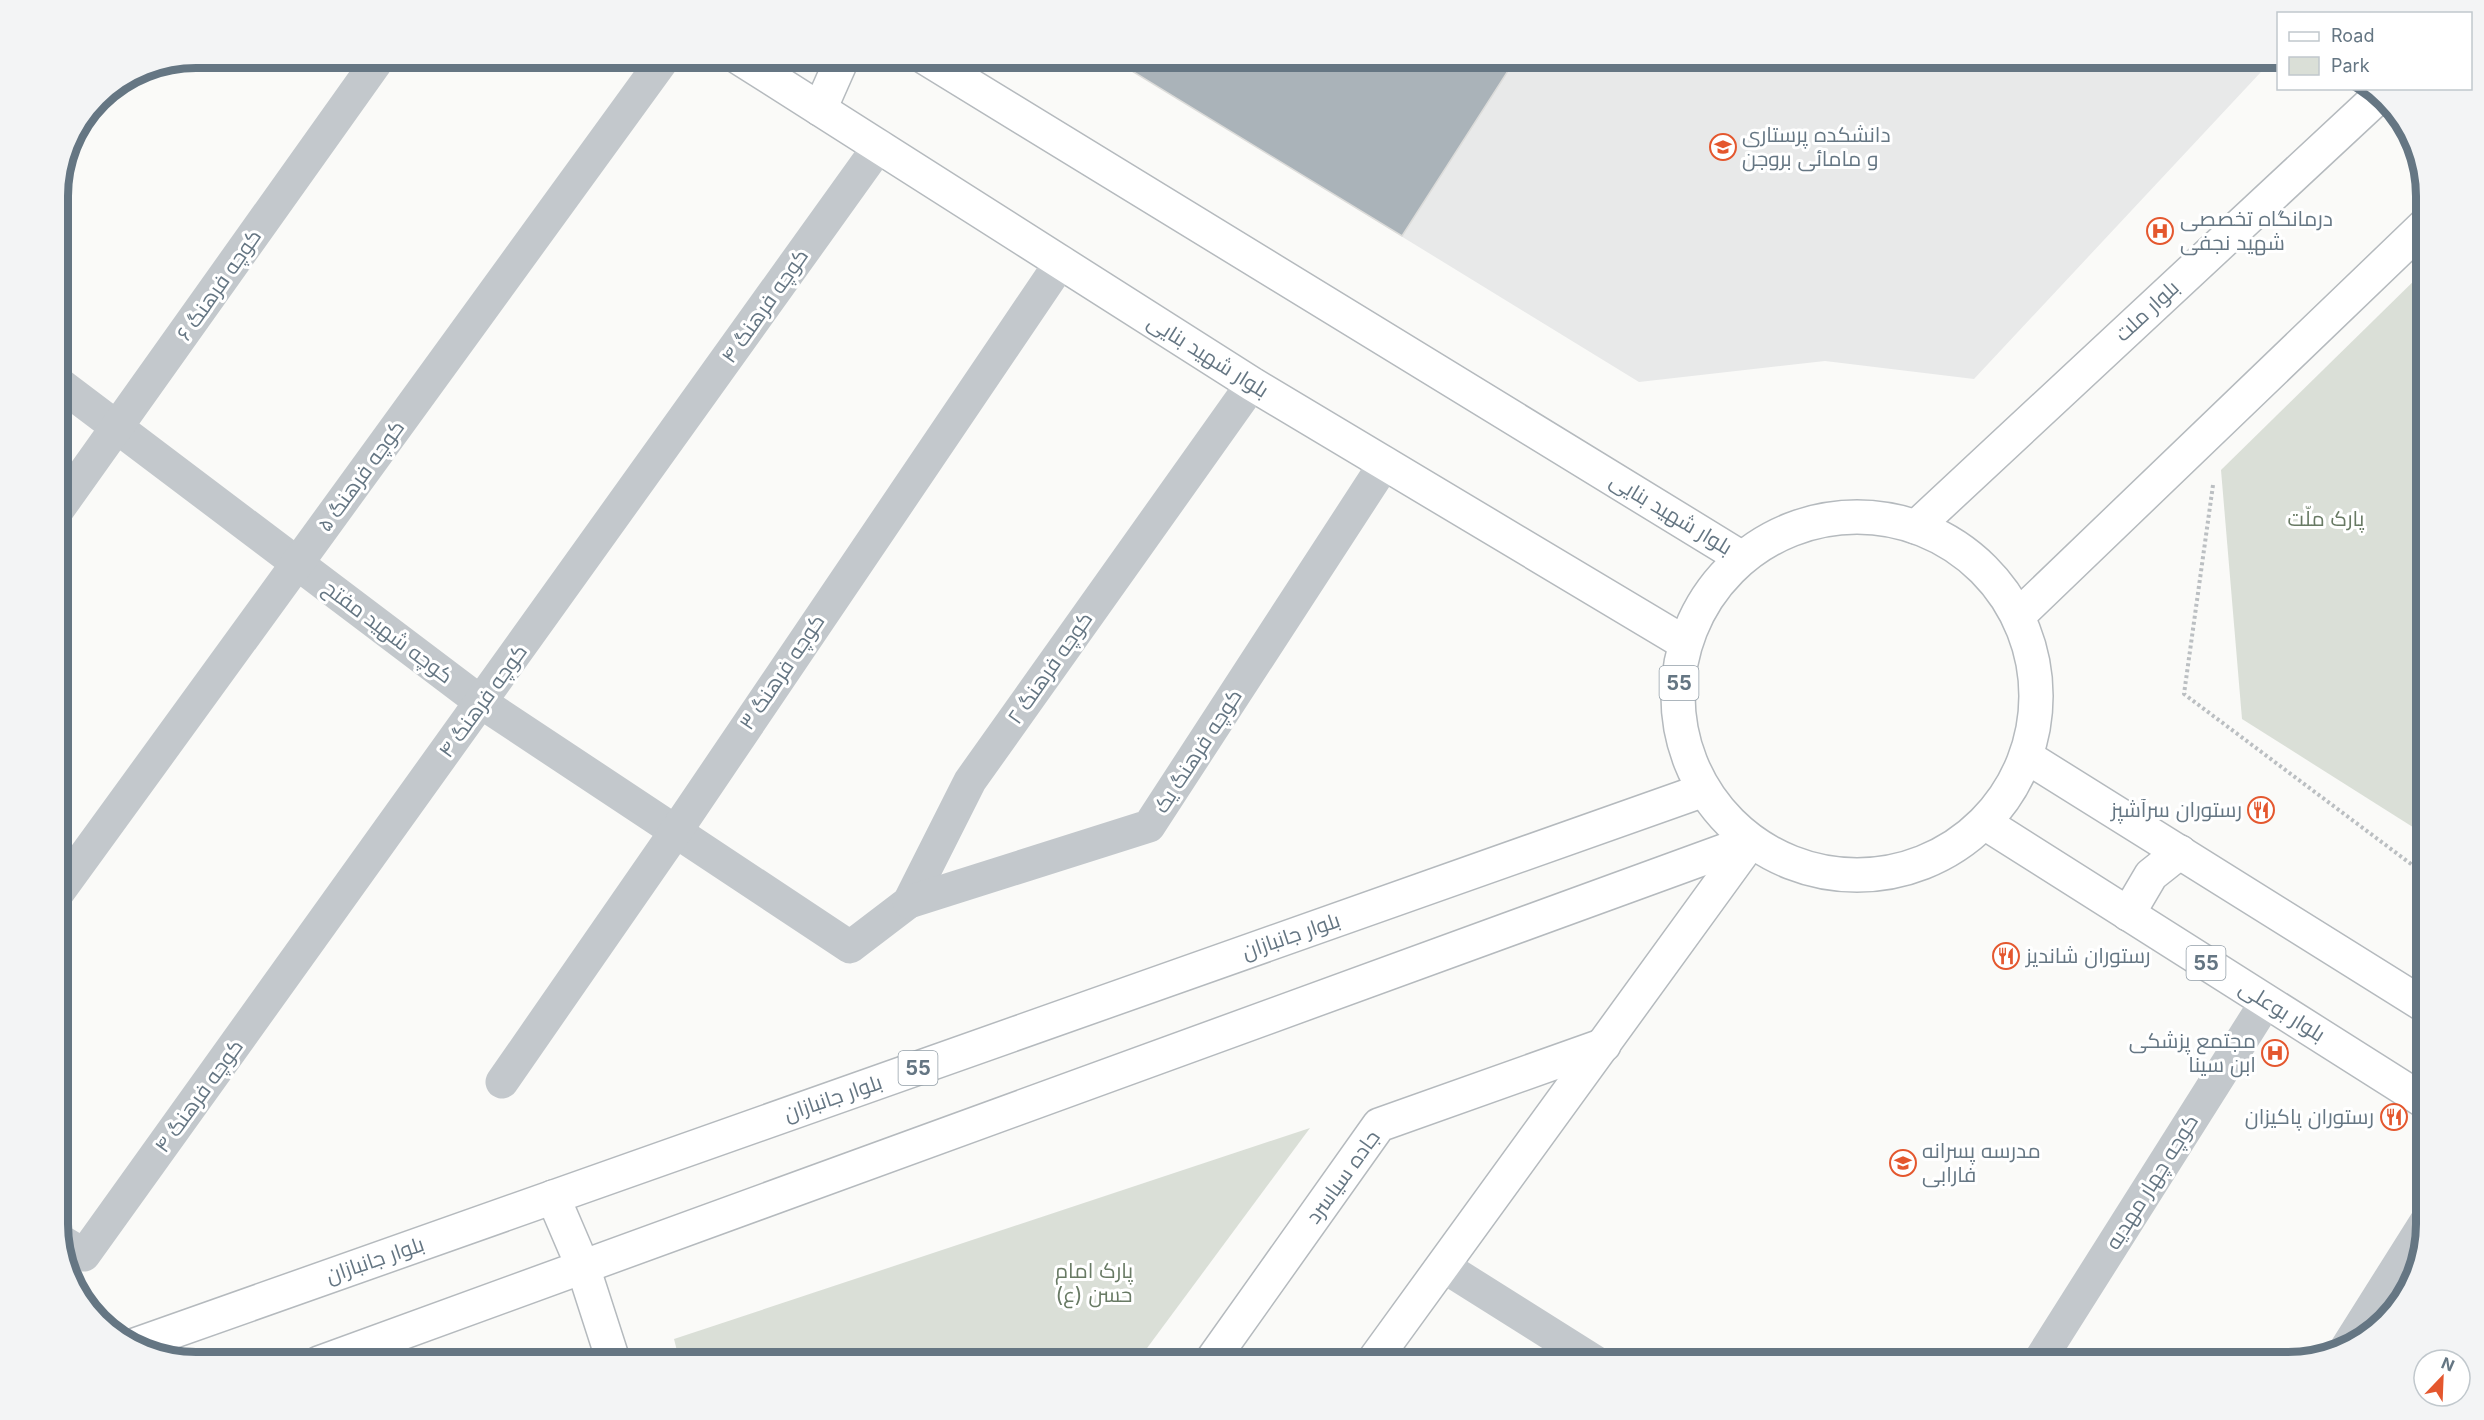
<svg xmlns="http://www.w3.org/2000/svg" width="2484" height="1420" viewBox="0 0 2484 1420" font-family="Inter,Cairo,sans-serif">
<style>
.built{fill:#e8e9e9}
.green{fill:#dadfd7}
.building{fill:#aab3b9;stroke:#dcdcda;stroke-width:1.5}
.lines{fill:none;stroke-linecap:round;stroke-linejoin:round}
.major-casing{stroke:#b5babe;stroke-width:36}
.path{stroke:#bbbfc2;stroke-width:4;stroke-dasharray:3 3;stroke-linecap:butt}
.minor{stroke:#c3c8cc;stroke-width:33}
.major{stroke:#fff;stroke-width:33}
.labels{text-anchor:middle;stroke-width:6;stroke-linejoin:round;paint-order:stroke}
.shield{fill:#fff;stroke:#939fa8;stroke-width:1.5}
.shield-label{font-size:20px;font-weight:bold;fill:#657683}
.poi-label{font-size:21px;fill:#657683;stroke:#fff;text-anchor:start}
.street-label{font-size:21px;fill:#657683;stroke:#fff}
.park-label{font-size:21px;fill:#687a64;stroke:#fff}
.rim{fill:none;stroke:#657683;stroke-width:8}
</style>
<rect width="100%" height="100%" fill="#fafaf8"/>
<path class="built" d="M1109 57H2275L1974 379 1825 361 1639 382Z"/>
<g class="green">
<path d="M2427 268V836L2242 719 2221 470Z"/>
<path d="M1310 1128 1136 1363H680L674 1339Z"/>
</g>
<path class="building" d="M1109 57H1517L1402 236Z"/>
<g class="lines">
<defs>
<g id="major">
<path d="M738 57 1252 384 1685 643"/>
<path d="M924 57 1742 558"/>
<path d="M820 109 843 57"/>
<circle cx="1857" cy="696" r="179"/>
<path d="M1916 527 2379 96"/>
<path d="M2018 616 2427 223"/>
<path d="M2027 757 2427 1007"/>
<path d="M1985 823 2427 1103"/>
<path d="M2128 914 2151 875 2180 852"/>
<path d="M553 1197 583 1267 614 1363"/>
<path d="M132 1346 1704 790"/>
<path d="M319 1363 1751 841"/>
<path d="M1210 1363 1379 1125 1604 1045"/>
<path d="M1372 1363 1751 841"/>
</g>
</defs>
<use href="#major" class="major-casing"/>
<path class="path" d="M2213 485 2184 694 2427 876"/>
<g class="minor">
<path d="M57 382 482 703 850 947 909 902 970 781 1252 384"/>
<path d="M57 511 380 57"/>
<path d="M57 894 665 57"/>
<path d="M909 902 1149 826 1385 463"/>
<path d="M502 1082 676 831 1061 262"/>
<path d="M59 1240 84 1255 879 146"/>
<path d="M1443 1266 1597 1363"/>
<path d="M2347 1347 2427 1220"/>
<path d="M2038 1363 2266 1002"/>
</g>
<use href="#major" class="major"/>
</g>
<defs>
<symbol id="university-ring" viewBox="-11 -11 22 22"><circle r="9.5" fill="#fff" stroke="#e4572e" stroke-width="1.5"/><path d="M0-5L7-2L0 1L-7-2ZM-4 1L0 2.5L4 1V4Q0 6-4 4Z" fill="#e4572e"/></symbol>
<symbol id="hospital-ring" viewBox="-11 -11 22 22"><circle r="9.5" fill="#fff" stroke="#e4572e" stroke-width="1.5"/><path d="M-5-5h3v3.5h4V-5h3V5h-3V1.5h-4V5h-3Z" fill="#e4572e"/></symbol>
<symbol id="restaurant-ring" viewBox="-11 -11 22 22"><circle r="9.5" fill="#fff" stroke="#e4572e" stroke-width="1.5"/><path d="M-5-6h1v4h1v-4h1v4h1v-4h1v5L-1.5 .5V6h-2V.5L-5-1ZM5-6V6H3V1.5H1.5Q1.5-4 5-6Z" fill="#e4572e"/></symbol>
<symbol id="school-ring" viewBox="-11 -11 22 22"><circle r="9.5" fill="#fff" stroke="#e4572e" stroke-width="1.5"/><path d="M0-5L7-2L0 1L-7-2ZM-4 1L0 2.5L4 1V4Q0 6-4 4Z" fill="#e4572e"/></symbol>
</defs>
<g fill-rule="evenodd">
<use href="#university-ring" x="1708" y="132" width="30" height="30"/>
<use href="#hospital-ring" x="2145" y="216" width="30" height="30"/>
<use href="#restaurant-ring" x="2246" y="795" width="30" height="30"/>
<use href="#restaurant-ring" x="1991" y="941" width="30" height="30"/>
<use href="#hospital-ring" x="2260" y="1038" width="30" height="30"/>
<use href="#restaurant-ring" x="2379" y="1102" width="30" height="30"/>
<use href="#school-ring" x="1888" y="1148" width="30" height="30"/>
</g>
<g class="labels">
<g class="shield">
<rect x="1659.5" y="666" width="39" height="34" rx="4.5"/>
<rect x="2186.5" y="946" width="39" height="34" rx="4.5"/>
<rect x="898.5" y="1051" width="39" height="34" rx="4.5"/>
</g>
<g class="shield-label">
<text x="1679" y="690">55</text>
<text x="2206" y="970">55</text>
<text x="918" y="1075">55</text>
</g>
<g class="poi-label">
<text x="1742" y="142">دانشکده پرستاری<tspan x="1742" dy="24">و مامائی بروجن</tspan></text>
<text x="2180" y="226">درمانگاه تخصصی<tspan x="2180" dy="24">شهید نجفی</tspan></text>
<text x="2242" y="817" text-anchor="end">رستوران سرآشپز</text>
<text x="2026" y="963">رستوران شاندیز</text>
<text x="2256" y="1048" text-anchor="end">مجتمع پزشکی<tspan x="2256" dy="24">ابن سینا</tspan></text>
<text x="2374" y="1124" text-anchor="end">رستوران پاکیزان</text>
<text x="1922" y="1158">مدرسه پسرانه<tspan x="1922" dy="24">فارابی</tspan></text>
</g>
<g class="street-label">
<text transform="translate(219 285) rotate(-55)" y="7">کوچه فرهنگ ۶</text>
<text transform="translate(765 306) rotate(-55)" y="7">کوچه فرهنگ ۴</text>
<text transform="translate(2147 311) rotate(-43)" y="7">بلوار ملت</text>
<text transform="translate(1208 356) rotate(32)" y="7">بلوار شهید بنایی</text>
<text transform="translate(361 476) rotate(-54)" y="7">کوچه فرهنگ ۵</text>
<text transform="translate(1671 514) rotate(31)" y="7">بلوار شهید بنایی</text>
<text transform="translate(388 632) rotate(37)" y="7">کوچه شهید مفتح</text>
<text transform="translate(1050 668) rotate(-55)" y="7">کوچه فرهنگ ۲</text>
<text transform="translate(782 672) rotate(-56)" y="7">کوچه فرهنگ ۳</text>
<text transform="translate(483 701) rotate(-54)" y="7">کوچه فرهنگ ۴</text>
<text transform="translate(1198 751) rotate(-57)" y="7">کوچه فرهنگ یک</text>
<text transform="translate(1291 936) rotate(-19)" y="7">بلوار جانبازان</text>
<text transform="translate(2282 1011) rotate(32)" y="7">بلوار بوعلی</text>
<text transform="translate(199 1096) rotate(-54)" y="7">کوچه فرهنگ ۴</text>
<text transform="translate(833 1098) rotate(-19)" y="7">بلوار جانبازان</text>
<text transform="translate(1343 1177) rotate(-54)" y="7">جاده سیاسرد</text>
<text transform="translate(2152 1182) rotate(-58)" y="7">کوچه چهار مهدیه</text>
<text transform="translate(375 1260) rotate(-19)" y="7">بلوار جانبازان</text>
</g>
<g class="park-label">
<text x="2326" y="526">پارک ملّت</text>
<text x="1094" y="1278">پارک امام<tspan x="1094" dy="24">حسن (ع)</tspan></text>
</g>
</g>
<path d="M0 0H2484V1420H0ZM196 68H2288A128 128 0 0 1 2416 196V1224A128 128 0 0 1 2288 1352H196A128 128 0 0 1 68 1224V196A128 128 0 0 1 196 68Z" fill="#f3f4f5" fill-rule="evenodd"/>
<path class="rim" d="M196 68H2288A128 128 0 0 1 2416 196V1224A128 128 0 0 1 2288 1352H196A128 128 0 0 1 68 1224V196A128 128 0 0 1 196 68Z"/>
<rect x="2277" y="12" width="195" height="78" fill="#ffffff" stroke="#c1c8cd" stroke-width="1.5"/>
<rect x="2289" y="32" width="30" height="9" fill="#ffffff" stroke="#c1c8cd" stroke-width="1.5"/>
<text x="2331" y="42" font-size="18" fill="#657683">Road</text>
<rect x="2289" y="57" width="30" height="18" fill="#dadfd7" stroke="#c1c8cd" stroke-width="1.5"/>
<text x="2331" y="72" font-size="18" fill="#657683">Park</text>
<g transform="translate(2442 1378) rotate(23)"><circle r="28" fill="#ffffff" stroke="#c1c8cd" stroke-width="1.5"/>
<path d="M0-4.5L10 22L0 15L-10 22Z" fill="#e4572e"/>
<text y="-9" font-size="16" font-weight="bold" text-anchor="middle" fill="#657683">N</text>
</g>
</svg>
